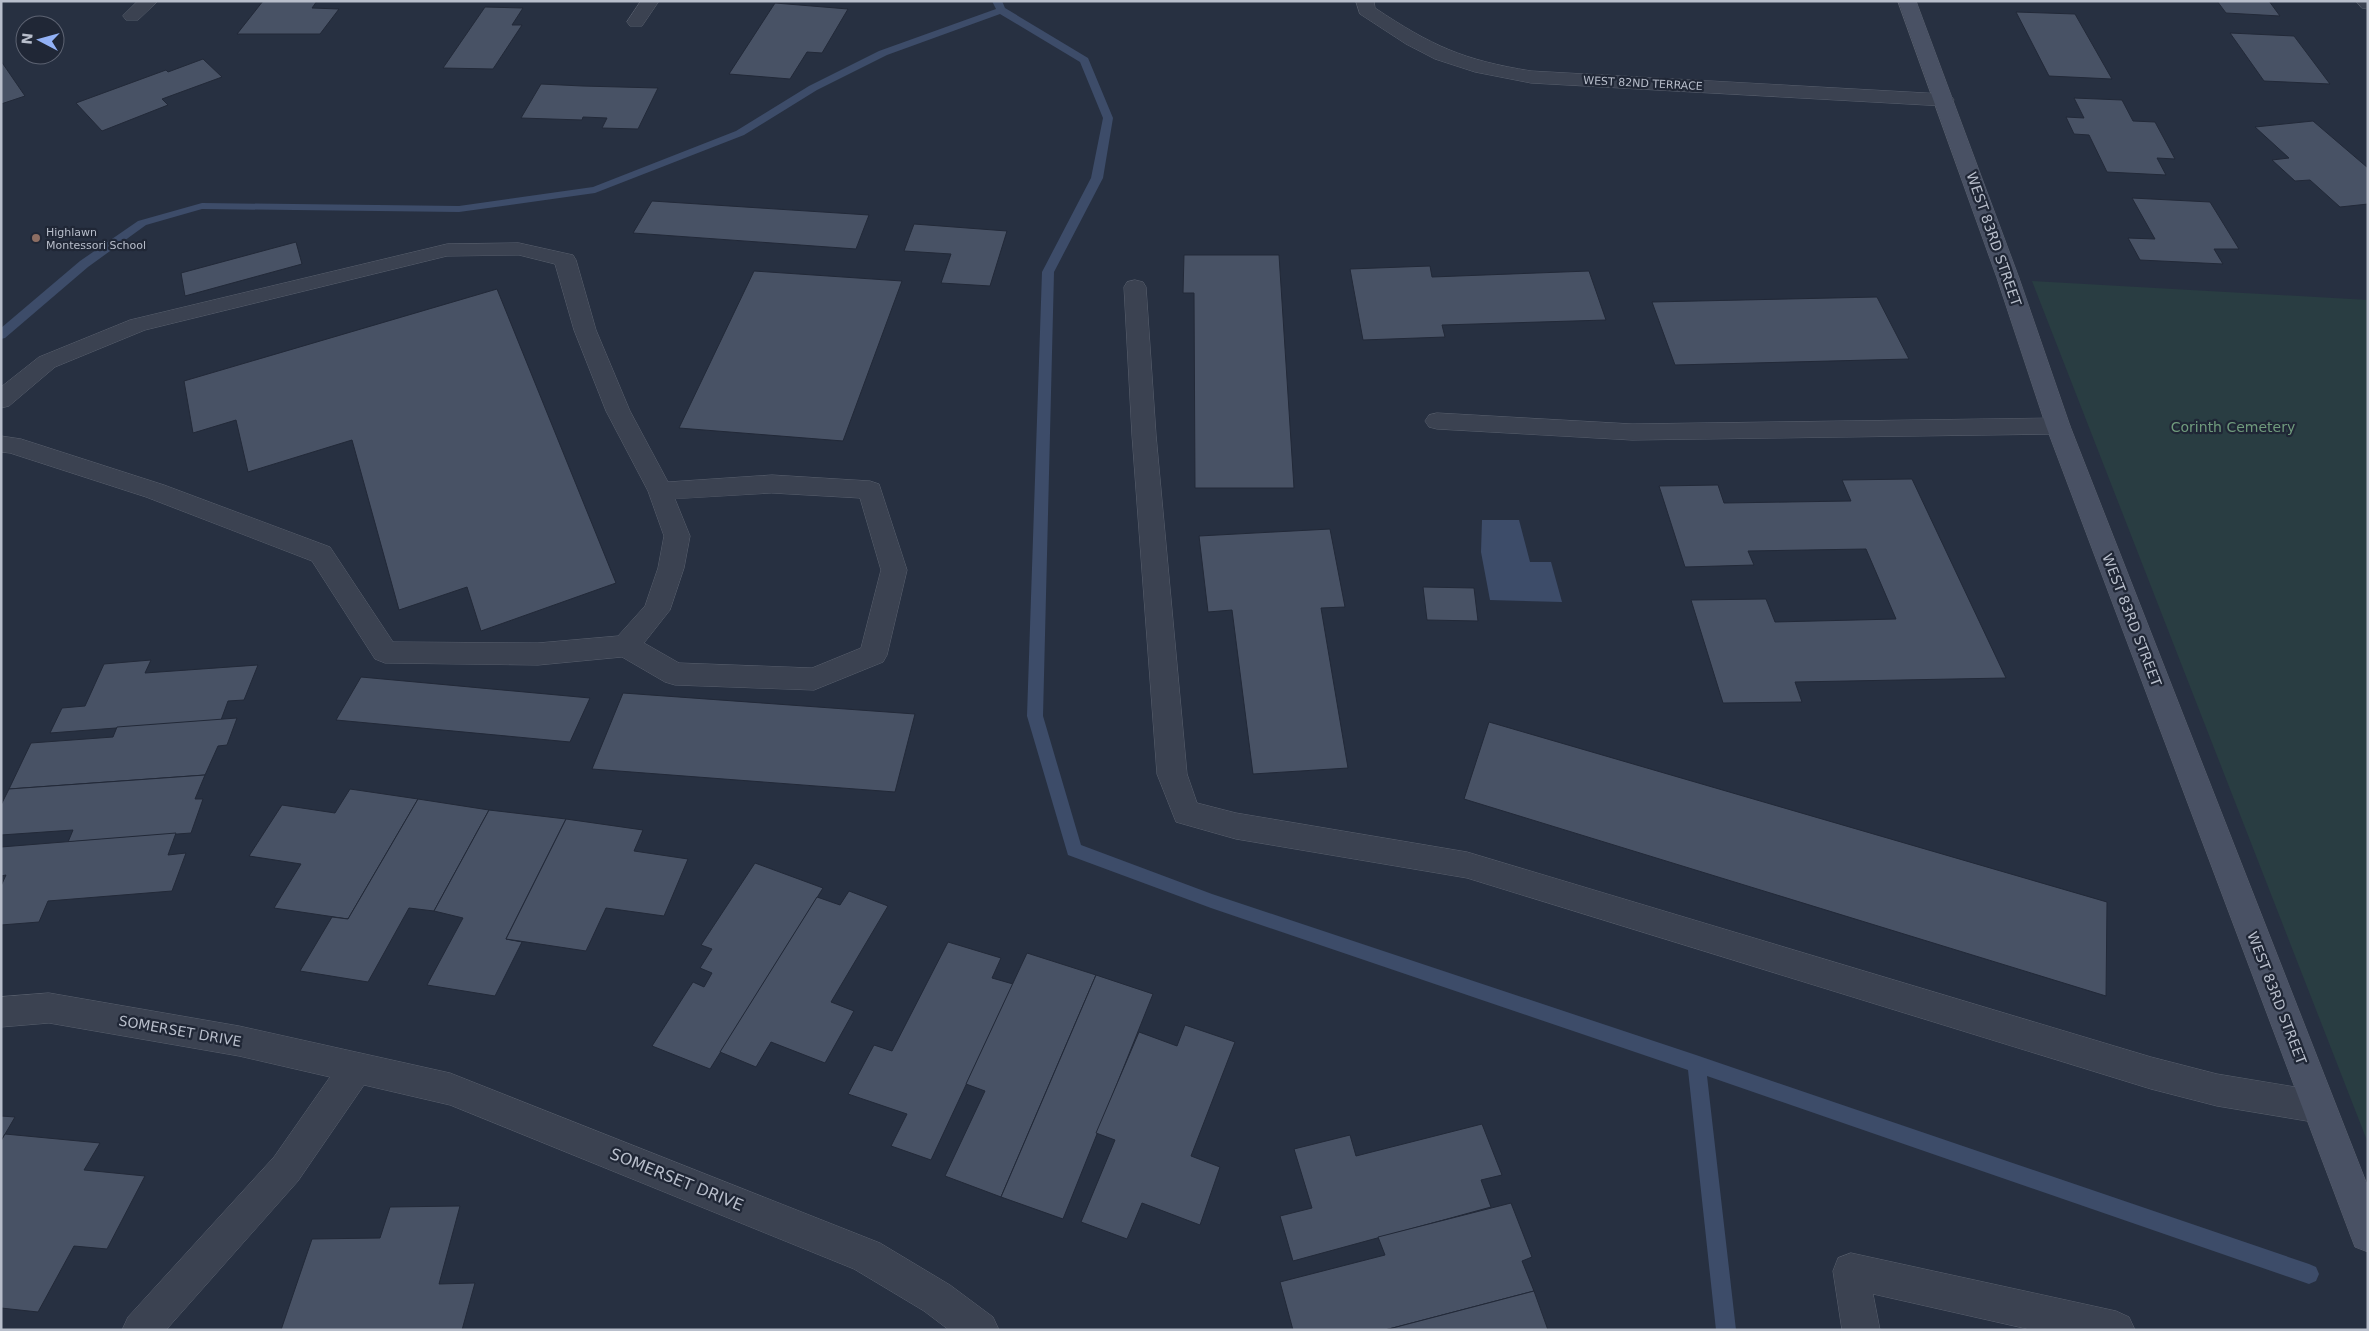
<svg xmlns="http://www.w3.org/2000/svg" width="2369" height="1331" viewBox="0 0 2369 1331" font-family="'DejaVu Sans',sans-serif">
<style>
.green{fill:#293d42}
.water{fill:#3d4c69}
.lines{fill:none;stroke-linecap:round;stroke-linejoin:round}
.stream{fill:#3d4c69;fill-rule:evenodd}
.building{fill:#485265;stroke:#222938}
.lane-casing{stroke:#59606e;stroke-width:1}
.street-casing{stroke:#59606e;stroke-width:1}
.secondary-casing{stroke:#59606e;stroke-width:1}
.lane{fill:#3b4251;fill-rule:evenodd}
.street{fill:#3b4251;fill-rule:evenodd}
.secondary{fill:#495164;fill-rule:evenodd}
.education-dot{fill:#8d6e63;stroke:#202736;stroke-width:2}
.labels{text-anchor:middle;stroke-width:4.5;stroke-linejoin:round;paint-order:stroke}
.far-street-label{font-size:11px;fill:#b8becb;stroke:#202736}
.far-poi-label{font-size:11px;fill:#b8becb;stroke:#202736;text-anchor:start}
.street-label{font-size:14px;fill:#b8becb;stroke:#202736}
.park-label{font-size:14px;fill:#709b7d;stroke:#202736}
.near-street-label{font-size:16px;fill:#b8becb;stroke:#202736}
</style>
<rect width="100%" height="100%" fill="#273041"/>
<path class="green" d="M2032 281 2368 300V1143Z"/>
<path class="water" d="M1482 520H1519L1530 562H1551L1562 602 1490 600 1481 552Z"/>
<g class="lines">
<path class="stream" d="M992 1H1002L1005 8 1088 58 1113 118 1103 178 1054 272 1043 716 1081 845 1212 894 1696 1055 2309 1264 2316 1267 2319 1274 2316 1281 2309 1284 1707 1076 1736 1330H1716L1688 1070 1211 908 1068 855 1027 716 1042 272 1091 178 1103 118 1080 62 1000 14 887 55 817 90 744 135 595 193 459 212 202 209 146 225 88 267 5 338 1 339V328L80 261 138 221 202 203 459 206 593 187 736 131 809 86 879 51 996 9Z"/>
</g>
<g class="building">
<path d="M263 1H317L312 8 339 9 320 34H237Z"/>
<path d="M2217 1H2269L2280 16 2226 13Z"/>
<path d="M775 3 848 9 822 53 807 52 790 79 729 74Z"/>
<path d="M485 7 523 8 512 25H522L493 69 443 68Z"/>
<path d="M2016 12 2075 14 2112 79 2049 76Z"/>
<path d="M2230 33 2294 36 2330 84 2264 81Z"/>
<path d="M203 59 222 77 162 99 168 105 102 131 76 103 166 70 168 72Z"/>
<path d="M1 61 25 96 1 104Z"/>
<path d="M541 84 582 86 658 88 638 129 602 128 607 118 583 117 582 120 521 118Z"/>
<path d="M2074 98 2122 100 2133 121 2155 122 2175 159 2157 158 2166 175 2107 172 2089 135 2074 134 2066 117 2084 118Z"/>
<path d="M2313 121 2368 168V204L2340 207 2310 180 2295 181 2272 160 2289 158 2255 127Z"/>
<path d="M2132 198 2210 202 2239 249H2214L2223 264 2140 260 2128 238 2155 239Z"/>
<path d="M652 201 869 215 856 249 633 233Z"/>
<path d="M914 224 1007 231 990 286 941 283 951 254 904 251Z"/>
<path d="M296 242 302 264 185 296 181 273Z"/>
<path d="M1184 255H1279L1294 488H1195L1194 293H1183Z"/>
<path d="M1430 266 1432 277 1589 271 1606 320 1442 325 1445 337 1363 340 1350 269Z"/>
<path d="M754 271 902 281 843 441 679 428Z"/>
<path d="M497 289 616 583 481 631 467 587 399 610 352 440 248 472 236 420 193 433 184 381Z"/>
<path d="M1877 297 1909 359 1675 365 1652 302Z"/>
<path d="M1912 479 2006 678 1795 682 1802 702 1723 703 1691 600 1766 599 1775 622 1896 619 1866 549 1748 551 1754 565 1685 567 1659 486 1718 485 1724 503 1851 501 1842 480Z"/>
<path d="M1330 529 1345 607 1321 608 1348 768 1253 774 1232 610 1208 612 1199 536Z"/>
<path d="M1423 587 1474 588 1478 621 1427 620Z"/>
<path d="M151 660 145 673 258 665 244 700 228 701 221 720 50 733 62 708 85 706 104 664Z"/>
<path d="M361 677 590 698 570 742 336 720Z"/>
<path d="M623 693 915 714 895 792 592 769Z"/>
<path d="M237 718 227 745 218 746 205 775 9 789 31 743 113 737 117 727Z"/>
<path d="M1489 722 2107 902 2106 996 1464 799Z"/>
<path d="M205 775 195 799H203L191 833 68 842 73 830 1 835V805L9 789Z"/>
<path d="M350 789 418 799 348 919 274 908 301 864 249 856 282 805 335 813Z"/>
<path d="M418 799 489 810 434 911 409 908 368 982 300 971 332 917 348 919Z"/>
<path d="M489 810 566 819 506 939 522 942 495 996 427 985 463 918 434 911Z"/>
<path d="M566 819 643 830 634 851 688 859 664 916 606 908 586 951 506 939Z"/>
<path d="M176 833 168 855 186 853 172 891 48 901 39 922 1 925V886L6 875 1 876V847Z"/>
<path d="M755 863 823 888 710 1069 652 1046 693 982 704 987 712 973 700 968 712 949 701 945Z"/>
<path d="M849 891 888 906 831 1002 854 1011 825 1063 771 1042 756 1067 720 1052 817 897 840 905Z"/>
<path d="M948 942 1001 958 992 978 1013 984 931 1160 891 1146 907 1114 848 1094 874 1045 892 1051Z"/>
<path d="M1027 953 1096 975 1001 1197 945 1176 985 1091 966 1084Z"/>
<path d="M1096 975 1153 994 1063 1219 1001 1197Z"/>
<path d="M1185 1025 1235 1042 1191 1156 1220 1167 1200 1225 1142 1203 1127 1239 1081 1222 1115 1140 1096 1133 1139 1032 1177 1046Z"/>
<path d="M1 1116 15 1117 1 1141Z"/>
<path d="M1482 1124 1502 1175 1481 1180 1491 1207 1293 1261 1280 1216 1312 1208 1294 1149 1350 1135 1356 1156Z"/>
<path d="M5 1134 100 1143 84 1170 145 1176 107 1249 74 1246 38 1312 1 1308V1141Z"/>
<path d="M1511 1203 1532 1257 1522 1261 1534 1291 1385 1330H1293L1280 1282 1385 1255 1378 1237Z"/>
<path d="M460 1206 439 1284 475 1283 462 1330H281L312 1239 380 1238 390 1207Z"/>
<path d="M1534 1291 1548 1330H1385Z"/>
</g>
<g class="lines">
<defs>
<g id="lane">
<path d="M519 243 573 255 576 260 596 330 630 411 668 482 772 475 870 481 879 484 907 570 887 655 883 662 814 690 675 685 665 682 622 657 538 665 385 663 375 659 312 561 146 497 10 453 1 452V436L21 439 164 485 330 547 393 642 538 643 618 636 645 606 658 568 664 536 648 491 606 411 574 330 555 264 519 255 447 256 145 330 55 367 9 406 1 408V387L39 357 130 320 447 244ZM772 493 860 498 881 570 861 648 812 668 679 663 644 643 670 610 684 568 690 536 675 499Z"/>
<path d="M1135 280 1143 282 1146 287 1156 435 1187 774 1197 803 1236 813 1467 852 2151 1057 2217 1074 2319 1091 2331 1095 2336 1107 2331 1119 2319 1123 2217 1106 2151 1089 1467 878 1236 839 1176 822 1157 774 1132 435 1124 287 1127 282Z"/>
<path d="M1437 413 1632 424 2058 418 2066 420 2070 426 2066 432 2058 434 1632 440 1437 429 1429 427 1425 421 1429 415Z"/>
<path d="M1851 1253 2116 1311 2129 1317 2135 1330H2032L1873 1294 1880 1330H1842L1833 1271 1838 1258Z"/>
</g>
<g id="street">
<path d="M138 1H158L138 20H126L123 16Z"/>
<path d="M641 1H659L642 26H630L627 22Z"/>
<path d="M1356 1H1374L1375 8C1432 46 1463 60 1531 71L1944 94 1951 96 1954 100 1951 104 1944 106 1531 83 1475 72 1435 59 1406 44 1360 14Z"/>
<path d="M2356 1H2368V9L2362 8Z"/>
<path d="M49 993 239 1026 450 1073 880 1243 950 1285 993 1317 999 1330H949L924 1311 854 1269 450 1105 364 1085 298 1181 166 1330H122L128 1317 274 1157 330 1077 239 1056 49 1023 1 1027V997Z"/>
</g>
<path id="secondary" d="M1898 1H1916L2019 278 2070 426 2368 1187V1252L2355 1247 2350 1234 2046 426 1997 278Z"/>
</defs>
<use href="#lane" class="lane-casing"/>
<use href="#street" class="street-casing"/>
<use href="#secondary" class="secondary-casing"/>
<use href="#lane" class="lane"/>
<use href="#street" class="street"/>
<use href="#secondary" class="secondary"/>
</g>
<circle class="education-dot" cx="36" cy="238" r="5"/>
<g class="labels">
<g class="far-street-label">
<text transform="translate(1643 83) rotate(3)" y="4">WEST 82ND TERRACE</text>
</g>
<g class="far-poi-label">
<text x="46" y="236">Highlawn<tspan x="46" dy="13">Montessori School</tspan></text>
</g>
<g class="street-label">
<text transform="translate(1994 239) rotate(71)" y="5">WEST 83RD STREET</text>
<text transform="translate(2132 620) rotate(69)" y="5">WEST 83RD STREET</text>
<text transform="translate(2277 998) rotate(69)" y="5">WEST 83RD STREET</text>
<text transform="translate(180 1031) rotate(10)" y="5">SOMERSET DRIVE</text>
</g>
<g class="park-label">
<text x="2233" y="432">Corinth Cemetery</text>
</g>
<g class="near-street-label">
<text transform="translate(677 1179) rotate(22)" y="6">SOMERSET DRIVE</text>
</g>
</g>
<rect width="2369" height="1331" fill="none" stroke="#b8becb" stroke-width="5"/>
<g transform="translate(40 40) rotate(276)"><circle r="24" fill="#202736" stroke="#5d6372"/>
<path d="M0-4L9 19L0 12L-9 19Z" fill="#92b1f6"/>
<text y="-8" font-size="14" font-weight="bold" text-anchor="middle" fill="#b8becb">N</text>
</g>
</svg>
